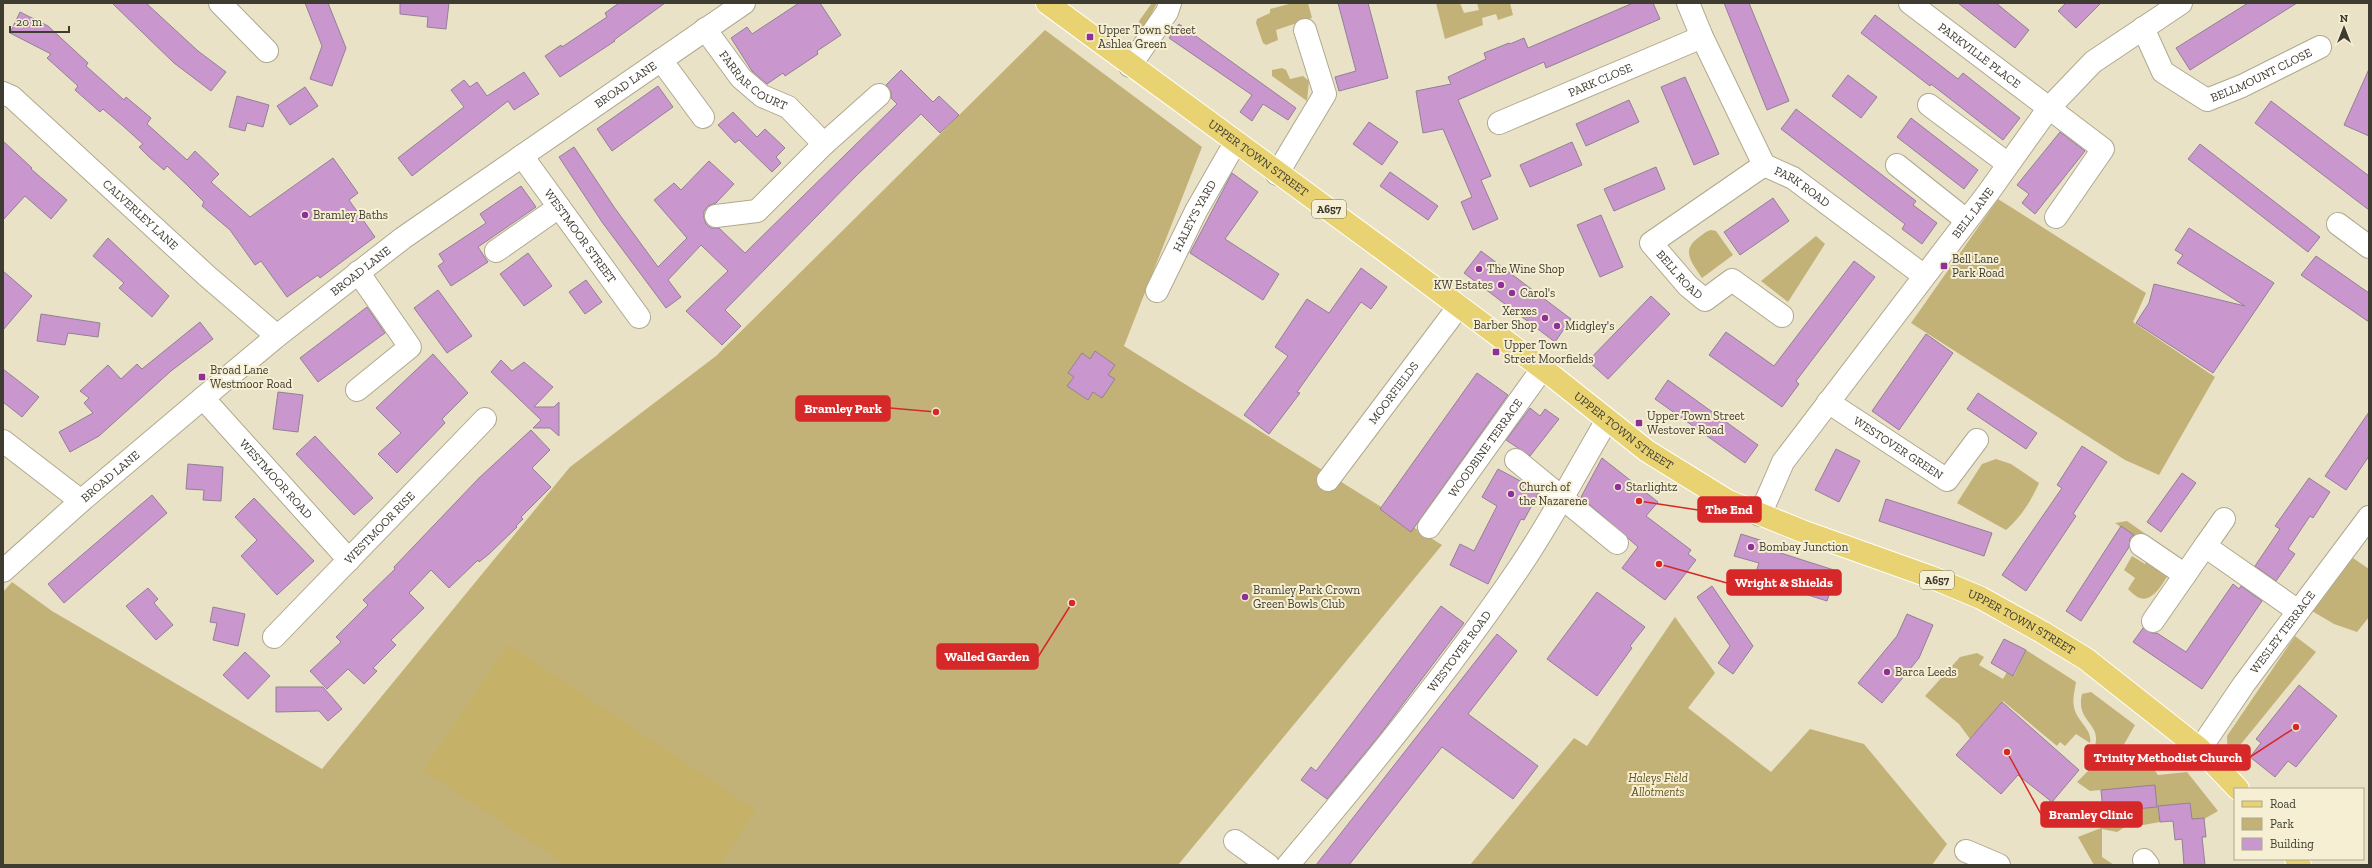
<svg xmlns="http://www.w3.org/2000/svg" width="2372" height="868" viewBox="0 0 2372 868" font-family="'Zilla Slab',serif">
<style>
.green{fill:#c3b278}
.forest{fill:#c6b169}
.building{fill:#c997ce;stroke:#938095}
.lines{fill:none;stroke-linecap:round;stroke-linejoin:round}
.minor-casing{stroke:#b0a98f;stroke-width:24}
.major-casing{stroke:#fff;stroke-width:24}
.minor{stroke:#fff;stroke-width:22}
.major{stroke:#e8d271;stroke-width:22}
.poi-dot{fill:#8f3099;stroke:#f6efd3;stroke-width:1.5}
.labels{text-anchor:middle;stroke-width:4;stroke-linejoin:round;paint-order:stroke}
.shield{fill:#f6efd3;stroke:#757161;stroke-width:1}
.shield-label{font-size:11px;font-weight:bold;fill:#3e3b30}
.poi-label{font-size:12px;fill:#3e3b30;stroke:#f6efd3;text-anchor:start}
.street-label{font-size:12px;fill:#3e3b30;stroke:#f6efd3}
.park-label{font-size:12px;font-style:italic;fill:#63541d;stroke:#f6efd3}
.leader{fill:none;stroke:#d62828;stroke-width:1.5}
.callout-dot{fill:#d62828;stroke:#f6efd3;stroke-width:1.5}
.callout{fill:#d62828;stroke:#d62828;stroke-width:1.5}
.callout-label{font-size:13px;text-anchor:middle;font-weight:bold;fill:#fff}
</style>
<rect width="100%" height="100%" fill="#e9e2c6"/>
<g class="green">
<path d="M1152 3H1157L1144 28 1140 27 1139 21Z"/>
<path d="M1293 3H1308L1312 18 1276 30 1278 40 1266 45 1263 43 1256 23 1257 19 1270 13V9Z"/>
<path d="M1436 3H1460L1464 13 1479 10 1477 3H1510L1513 15 1498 20 1496 14 1482 18 1483 25 1445 39Z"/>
<path d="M1045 30 1202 147 1124 346 1442 545 1178 865H3V592L12 582 52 611 322 769 570 467 716 356Z"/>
<path d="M1282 68 1286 70 1290 79 1303 76 1309 81 1307 101 1272 76V70Z"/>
<path d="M1998 199 2146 293 2133 322 2215 377 2159 475 2125 460 1911 323Z"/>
<path d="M1711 230 1716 231 1733 255 1702 278C1693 264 1680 251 1698 238 1702 235 1706 231 1711 230Z"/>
<path d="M1816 236 1825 244 1788 302 1761 281Z"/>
<path d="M1996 459 2011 464 2039 483C2031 501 2021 517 2006 530L1957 503 1982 464Z"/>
<path d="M2127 521 2180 558 2175 564 2115 523Z"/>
<path d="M2132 556 2145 564 2151 556 2171 570C2165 579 2154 603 2140 598 2136 597 2131 592 2128 589L2135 578 2124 570Z"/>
<path d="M2350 556 2369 569V617L2357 632 2334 624 2312 611Z"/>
<path d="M1675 617 1715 673 1688 708 1771 772 1810 729 1864 744 1947 844 1932 865H1470L1574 738 1587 746Z"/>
<path d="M2295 636 2316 652 2228 760 2227 736Z"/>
<path d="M2026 650 2076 682C2075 690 2072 699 2074 707 2076 721 2093 729 2090 743L2076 734 2065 746 2060 742 2057 746 2003 701 1970 739 1959 724 1925 696 1960 657 1977 653 1984 657 1979 665 2003 679 2007 672 2014 676Z"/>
<path d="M2091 692 2135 725 2118 755 2130 767 2143 766 2149 762 2158 775 2187 772 2218 811 2204 819H2192L2190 803 2158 806 2160 822 2132 827 2131 817 2136 816 2135 809 2101 790 2090 791 2077 782 2094 765 2092 763 2090 766 2086 762C2114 723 2074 727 2082 694Z"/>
<path d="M2126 810 2125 827 2117 832 2102 829V857L2114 865H2094L2078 837 2101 828 2103 812Z"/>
</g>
<path class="forest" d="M508 644 756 810 720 865H565L423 770Z"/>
<g class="building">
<path d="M112 3H146L198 51 226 72 211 91 174 63Z"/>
<path d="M305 3H328L346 48 332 86 310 79 322 46Z"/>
<path d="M400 3H449L446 29 427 27 428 17 400 14Z"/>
<path d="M619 3H665L614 40 615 41 560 77 545 56 561 45 562 47 607 17 605 13Z"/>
<path d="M799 3H820L841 35 817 51 818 54 785 76 783 73 767 84 752 71 731 38 747 27 752 34Z"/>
<path d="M1338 3H1368L1388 78 1339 91 1335 77 1356 71Z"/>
<path d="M1633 3H1653L1660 19 1546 68 1544 62 1458 100 1491 176 1481 180 1498 219 1473 230 1461 202 1472 197 1443 129 1423 133 1416 91 1451 84 1448 77 1486 59 1484 53 1509 43 1510 44 1524 38 1528 48Z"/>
<path d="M1724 3H1749L1789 101 1767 110Z"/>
<path d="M1958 3H1996L2029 30 2015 48Z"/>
<path d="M2066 3H2101L2076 28 2058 11Z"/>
<path d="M2248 3H2297L2190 70 2176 48Z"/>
<path d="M20 12 48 26 88 63 86 66 104 82 124 100 126 97 151 118 147 124 187 160 195 151 219 174 211 182 250 217 333 158 358 193 349 200 375 237 320 278 318 275 287 297 261 261 255 265 230 230 202 206 204 202 186 184 167 166 164 170 149 157 139 147 143 144 123 126 103 109 100 112 75 90 78 86 47 58 51 54 10 33Z"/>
<path d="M1875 15 1958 79 1963 73 2020 118 2003 140 1931 84 1930 86 1861 33Z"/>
<path d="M1179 24 1296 108 1288 120 1263 104 1252 121 1240 112 1252 95 1169 38Z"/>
<path d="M2369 69V136L2344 125Z"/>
<path d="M901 70 933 102 939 96 959 115 940 133 921 114 858 174 725 310 741 326 722 345 686 311 728 271 701 245 668 280 681 297 666 308 602 222 559 157 574 147 614 207 658 267 687 238 654 200 674 183 681 190 709 161 734 184 716 203 708 206 704 211V218L706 224 711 228H719L745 253 897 104 891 98V92L886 85Z"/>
<path d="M524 72 539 94 514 110 508 101 412 176 398 158 464 107 451 90 464 80 470 87 477 82 487 96Z"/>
<path d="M1848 75 1877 97 1861 118 1832 96Z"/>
<path d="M1685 77 1719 154 1694 165 1661 87Z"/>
<path d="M658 86 673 107 612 151 597 129Z"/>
<path d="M305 87 318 106 290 125 277 106Z"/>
<path d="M237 96 269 105 263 127 247 123 245 131 229 127Z"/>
<path d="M1629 100 1639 122 1586 146 1576 124Z"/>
<path d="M2271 101 2369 176V210L2255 123Z"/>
<path d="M1796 109 1916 201 1913 205 1937 223 1922 244 1902 229 1905 224 1781 129Z"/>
<path d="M733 112 757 137 765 129 785 148 776 157 781 163 772 172 739 140 735 143 718 125Z"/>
<path d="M1911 118 1978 170 1964 189 1897 137Z"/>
<path d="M1369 122 1398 142 1382 165 1353 144Z"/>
<path d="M2060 132 2085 151 2035 214 2022 203 2029 194 2017 185Z"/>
<path d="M3 141 32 168 31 169 67 200 51 219 25 196 3 220Z"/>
<path d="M1572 142 1582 165 1530 187 1520 165Z"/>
<path d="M2200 144 2320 237 2308 252 2188 159Z"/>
<path d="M1656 167 1665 189 1614 211 1604 189Z"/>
<path d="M1390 172 1438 206 1428 220 1380 186Z"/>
<path d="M1232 173 1258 192 1225 239 1279 274 1263 300 1190 253Z"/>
<path d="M521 186 536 207 478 247 488 262 451 286 438 266 444 262 439 254 486 223 480 214Z"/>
<path d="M1773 198 1789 221 1740 255 1724 232Z"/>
<path d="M1601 215 1623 267 1600 277 1577 225Z"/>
<path d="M2189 228 2274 283 2213 373 2136 323 2149 303 2154 284 2245 306 2177 263 2183 255 2175 250Z"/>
<path d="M108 238 169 296 152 317 119 288 124 283 93 256Z"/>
<path d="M1481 251 1571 319 1555 342 1464 273Z"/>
<path d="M528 253 552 286 524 306 500 274Z"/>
<path d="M2316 256 2369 293V322L2301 275Z"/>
<path d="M1854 261 1875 277 1796 381 1799 384 1782 407 1709 355 1726 332 1774 366Z"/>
<path d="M1361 268 1387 287 1371 309 1361 302 1297 392 1300 393 1269 434 1244 415 1288 356 1275 347 1307 299 1329 313Z"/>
<path d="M3 271 32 296 3 330Z"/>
<path d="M586 280 602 302 585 314 569 292Z"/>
<path d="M438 290 472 336 447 353 414 308Z"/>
<path d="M1651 296 1670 314 1608 379 1588 361Z"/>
<path d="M367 307 385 333 318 382 300 358Z"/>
<path d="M41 314 100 323 98 337 68 333 65 345 37 341Z"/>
<path d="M200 322 213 339 171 371 99 436 70 452 59 432 93 413 84 403 89 398 80 391 108 365 121 379 137 364 142 369Z"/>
<path d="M1926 334 1953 353 1899 430 1872 411Z"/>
<path d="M1095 351 1115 365 1108 375 1115 379 1102 398 1093 392 1088 400 1067 386 1074 377 1068 373 1082 353 1090 359Z"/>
<path d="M433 354 468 393 442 419 445 423 397 473 378 454 401 433 376 408Z"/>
<path d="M501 360 512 371 524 362 553 387 534 407H554L559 402V436L550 428H533L541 420 491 372Z"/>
<path d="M3 369 39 397 22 417 3 402Z"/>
<path d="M1477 373 1508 395 1411 532 1380 509Z"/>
<path d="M1668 380 1758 445 1745 463 1655 399Z"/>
<path d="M278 392 303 395 298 432 273 429Z"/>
<path d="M1978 393 2037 433 2026 449 1967 409Z"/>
<path d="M1530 408 1540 416 1545 409 1559 419 1530 456 1506 440Z"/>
<path d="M2369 412V456L2346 490 2325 476Z"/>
<path d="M531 430 550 450 532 468 551 487 521 517 523 519 516 526 517 527 489 554 479 562 478 560 449 588 431 570 409 593 424 608 391 640 396 645 373 668 377 671 364 684 348 669 327 689 310 671 341 642 336 637 368 605 363 600 395 569 394 567 479 478Z"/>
<path d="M315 436 373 498 354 515 296 454Z"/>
<path d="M2082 446 2107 462 2073 514 2076 516 2026 591 2002 575 2062 488 2057 485Z"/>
<path d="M1836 449 1860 461 1839 502 1815 490Z"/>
<path d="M1602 458 1658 502 1646 516 1691 550 1688 554 1696 560 1665 600 1622 568 1638 547 1581 497Z"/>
<path d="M188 464 223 467 221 501 203 500 204 490 186 489Z"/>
<path d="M1498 469 1526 484 1538 494 1524 520 1521 519 1488 584 1450 565 1460 544 1474 551 1497 506 1482 497Z"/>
<path d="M2182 473 2196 483 2161 532 2147 522Z"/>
<path d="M2309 478 2330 492 2313 518 2310 516 2288 549 2295 554 2276 581 2255 566 2280 529 2275 526Z"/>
<path d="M152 495 167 513 64 603 48 584Z"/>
<path d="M254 498 314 561 277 595 241 556 257 540 235 517Z"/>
<path d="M1886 499 1992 533 1984 556 1879 521Z"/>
<path d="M2121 526 2134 535 2130 538 2129 547 2081 621 2066 611Z"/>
<path d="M1741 534 1766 542 1765 548 1837 571 1827 601 1754 578 1759 563 1734 556Z"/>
<path d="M2233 584 2239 589 2241 586 2262 601 2202 689 2133 642 2143 628 2152 633H2157L2186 652Z"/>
<path d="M1712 586 1753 646 1733 674 1718 663 1730 646 1697 597Z"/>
<path d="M148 588 158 599 154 603 173 625 156 640 126 606Z"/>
<path d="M1597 592 1645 627 1630 646 1632 648 1597 696 1547 659Z"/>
<path d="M1441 606 1464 623 1378 737 1327 799 1301 780 1311 767 1316 771Z"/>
<path d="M213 607 245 614 238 646 213 640 217 623 210 622Z"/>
<path d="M1907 614 1933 625 1919 658 1882 703 1858 683 1897 636Z"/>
<path d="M1497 634 1517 651 1468 714 1538 766 1513 799 1442 747 1349 865H1316Z"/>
<path d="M2004 639 2026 650 2013 676 1991 663Z"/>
<path d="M245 652 270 676 248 699 223 675Z"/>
<path d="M2299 685 2337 716 2296 767 2288 761 2275 777 2250 757 2261 743 2256 739Z"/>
<path d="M276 687H323L342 709 328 721 319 711 276 712Z"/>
<path d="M2002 702 2079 770 2052 802 2018 775 2001 794 1956 755Z"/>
<path d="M2155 785 2157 807 2103 812 2101 790Z"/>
<path d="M2190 803 2192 819 2204 818 2206 837H2202L2205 865H2184L2182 839 2175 840 2173 821 2160 822 2158 806Z"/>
</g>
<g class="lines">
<defs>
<g id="minor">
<path d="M220 3 267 51"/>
<path id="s1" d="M1688 3 1702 37 1764 165 1793 178 1923 275"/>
<path id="s2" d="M1910 3 2103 149 2056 217"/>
<path id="s3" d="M2143 28 2163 72 2207 100 2242 86 2320 47"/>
<path id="s4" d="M705 29 741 78 762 96 788 107 824 144 757 211 716 216"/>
<path d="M661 60 703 117"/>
<path d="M1130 66 1167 12 1170 3"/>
<path id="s5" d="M3 93 12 97 207 276 277 336"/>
<path d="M1929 105 2008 164"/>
<path id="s6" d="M1499 123 1702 37"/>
<path d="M824 144 879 95"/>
<path id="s7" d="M522 156 639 317"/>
<path id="s8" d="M1764 165 1651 243 1688 286 1705 300 1732 280 1782 316"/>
<path d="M1897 165 1966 220"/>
<path d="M1277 174 1325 94 1305 30"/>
<path d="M2338 224 2369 247"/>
<path d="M496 251 559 207"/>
<path id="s9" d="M1157 291 1196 211 1235 143"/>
<path d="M357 390 410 347 358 272"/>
<path id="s10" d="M203 398 349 560"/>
<path id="s11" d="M1828 402 1947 480 1977 440"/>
<path d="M3 441 81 501"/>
<path d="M1516 460 1617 543"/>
<path id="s12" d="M1328 480 1459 306"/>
<path id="s13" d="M1760 515 1783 462 1988 193 2048 109 2093 62 2181 3"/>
<path id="s14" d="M1429 527 1542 369"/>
<path d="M2141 545 2185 575"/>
<path d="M2205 546 2224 519"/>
<path id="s15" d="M3 571 81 501 203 398 277 336 403 238 744 3"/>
<path d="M2153 621 2205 546 2298 611"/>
<path id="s16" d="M274 637 485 419"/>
<path id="s17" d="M2200 749 2244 684 2369 517"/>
<path d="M1235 841 1268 865"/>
<path d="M1966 851 1999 865"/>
<path d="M2144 860 2148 865"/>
<path id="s18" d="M1288 865C1368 770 1447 674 1517 571 1550 523 1577 471 1607 420"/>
</g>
<g id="major">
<path id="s19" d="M1047 3 1381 248 1555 378 1647 451 1728 501 1802 531 1931 577 1981 598 2042 632 2086 659 2200 749 2238 789"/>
<path d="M2296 859 2300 865"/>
</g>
</defs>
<use href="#minor" class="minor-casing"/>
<use href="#major" class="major-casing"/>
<use href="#minor" class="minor"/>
<use href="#major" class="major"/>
</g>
<g class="poi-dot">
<rect x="1086" y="33" width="8" height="8" rx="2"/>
<circle cx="305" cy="215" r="4"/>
<rect x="1940" y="262" width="8" height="8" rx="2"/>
<circle cx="1479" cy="269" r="4"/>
<circle cx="1501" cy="285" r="4"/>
<circle cx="1512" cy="293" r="4"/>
<circle cx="1545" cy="318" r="4"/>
<circle cx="1557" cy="326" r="4"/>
<rect x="1492" y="348" width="8" height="8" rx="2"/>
<rect x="198" y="373" width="8" height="8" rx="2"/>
<rect x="1635" y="419" width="8" height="8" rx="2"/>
<circle cx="1618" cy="487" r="4"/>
<circle cx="1511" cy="494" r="4"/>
<circle cx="1751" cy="547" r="4"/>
<circle cx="1245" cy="597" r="4"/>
<circle cx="1887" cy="672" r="4"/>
</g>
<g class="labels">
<g class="shield">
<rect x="1312" y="200" width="34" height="18" rx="3"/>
<rect x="1920" y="571" width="34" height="18" rx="3"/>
</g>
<g class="shield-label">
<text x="1329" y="213">A657</text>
<text x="1937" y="584">A657</text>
</g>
<g class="poi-label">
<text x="1098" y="34">Upper Town Street<tspan x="1098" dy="14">Ashlea Green</tspan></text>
<text x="313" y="219">Bramley Baths</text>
<text x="1952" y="263">Bell Lane<tspan x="1952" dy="14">Park Road</tspan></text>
<text x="1487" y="273">The Wine Shop</text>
<text x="1493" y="289" text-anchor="end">KW Estates</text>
<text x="1520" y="297">Carol's</text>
<text x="1537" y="315" text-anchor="end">Xerxes<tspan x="1537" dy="14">Barber Shop</tspan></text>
<text x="1565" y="330">Midgley's</text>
<text x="1504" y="349">Upper Town<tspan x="1504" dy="14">Street Moorfields</tspan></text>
<text x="210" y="374">Broad Lane<tspan x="210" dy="14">Westmoor Road</tspan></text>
<text x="1647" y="420">Upper Town Street<tspan x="1647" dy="14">Westover Road</tspan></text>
<text x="1519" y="491">Church of<tspan x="1519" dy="14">the Nazarene</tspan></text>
<text x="1626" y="491">Starlightz</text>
<text x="1759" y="551">Bombay Junction</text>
<text x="1253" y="594">Bramley Park Crown<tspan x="1253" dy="14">Green Bowls Club</tspan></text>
<text x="1895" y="676">Barca Leeds</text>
</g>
<g class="street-label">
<text dy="4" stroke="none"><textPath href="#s2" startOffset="87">PARKVILLE PLACE</textPath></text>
<text dy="4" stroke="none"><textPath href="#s3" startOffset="160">BELLMOUNT CLOSE</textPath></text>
<text dy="4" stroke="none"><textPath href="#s4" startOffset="72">FARRAR COURT</textPath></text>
<text dy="4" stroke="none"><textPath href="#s6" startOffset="110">PARK CLOSE</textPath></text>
<text dy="4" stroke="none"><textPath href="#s15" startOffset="791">BROAD LANE</textPath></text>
<text dy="4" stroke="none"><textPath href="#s19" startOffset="262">UPPER TOWN STREET</textPath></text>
<text dy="4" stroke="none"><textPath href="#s1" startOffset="223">PARK ROAD</textPath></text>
<text dy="4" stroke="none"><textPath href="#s13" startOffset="371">BELL LANE</textPath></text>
<text dy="4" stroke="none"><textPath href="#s5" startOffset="184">CALVERLEY LANE</textPath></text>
<text dy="4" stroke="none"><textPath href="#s9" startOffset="84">HALEY'S YARD</textPath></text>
<text dy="4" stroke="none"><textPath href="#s7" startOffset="99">WESTMOOR STREET</textPath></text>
<text dy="4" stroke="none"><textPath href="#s15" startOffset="467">BROAD LANE</textPath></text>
<text dy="4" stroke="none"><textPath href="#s8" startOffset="180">BELL ROAD</textPath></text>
<text dy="4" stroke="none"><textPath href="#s12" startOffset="109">MOORFIELDS</textPath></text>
<text dy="4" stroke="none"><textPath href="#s19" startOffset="718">UPPER TOWN STREET</textPath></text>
<text dy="4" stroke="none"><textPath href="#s11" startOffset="84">WESTOVER GREEN</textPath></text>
<text dy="4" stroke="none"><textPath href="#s14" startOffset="97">WOODBINE TERRACE</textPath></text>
<text dy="4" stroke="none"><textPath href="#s15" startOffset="143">BROAD LANE</textPath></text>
<text dy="4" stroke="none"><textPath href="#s10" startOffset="109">WESTMOOR ROAD</textPath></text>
<text dy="4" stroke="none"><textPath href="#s16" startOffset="152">WESTMOOR RISE</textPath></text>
<text dy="4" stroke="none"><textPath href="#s19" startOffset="1162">UPPER TOWN STREET</textPath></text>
<text dy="4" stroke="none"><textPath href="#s17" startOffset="143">WESLEY TERRACE</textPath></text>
<text dy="4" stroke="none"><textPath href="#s18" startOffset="274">WESTOVER ROAD</textPath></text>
</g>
<g class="park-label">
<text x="1658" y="782">Haleys Field<tspan x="1658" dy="14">Allotments</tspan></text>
</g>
</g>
<path class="leader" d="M936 412L890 408M1639 501L1698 510M1659 564L1727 583M1072 603L1038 657M2296 727L2250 757M2007 752L2041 814"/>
<g class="callout-dot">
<circle cx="936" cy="412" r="4"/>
<circle cx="1639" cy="501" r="4"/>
<circle cx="1659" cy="564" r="4"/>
<circle cx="1072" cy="603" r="4"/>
<circle cx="2296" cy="727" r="4"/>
<circle cx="2007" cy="752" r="4"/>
</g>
<g class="callout">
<rect x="796" y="396" width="94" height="25" rx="4"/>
<rect x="1698" y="497" width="63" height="25" rx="4"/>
<rect x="1727" y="570" width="114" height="25" rx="4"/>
<rect x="937" y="644" width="101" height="25" rx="4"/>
<rect x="2085" y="745" width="165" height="25" rx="4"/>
<rect x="2041" y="802" width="101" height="25" rx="4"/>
</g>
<g class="callout-label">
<text x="843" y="413">Bramley Park</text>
<text x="1729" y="514">The End</text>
<text x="1784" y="587">Wright &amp; Shields</text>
<text x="987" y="661">Walled Garden</text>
<text x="2168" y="762">Trinity Methodist Church</text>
<text x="2091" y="819">Bramley Clinic</text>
</g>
<rect width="2372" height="868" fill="none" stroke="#3e3b30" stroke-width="8"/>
<rect x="2234" y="788" width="130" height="72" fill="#f6efd3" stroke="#aca792"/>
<rect x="2242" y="801" width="20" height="6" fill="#e8d271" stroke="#aca792"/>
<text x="2270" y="808" font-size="12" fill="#3e3b30">Road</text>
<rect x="2242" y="818" width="20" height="12" fill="#c3b278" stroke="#aca792"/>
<text x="2270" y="828" font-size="12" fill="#3e3b30">Park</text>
<rect x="2242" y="838" width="20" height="12" fill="#c997ce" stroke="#aca792"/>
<text x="2270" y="848" font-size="12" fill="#3e3b30">Building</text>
<g transform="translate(2344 28)" stroke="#f6efd3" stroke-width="3" paint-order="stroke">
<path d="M0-3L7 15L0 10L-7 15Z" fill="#3e3b30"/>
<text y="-6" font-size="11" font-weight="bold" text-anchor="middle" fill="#3e3b30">N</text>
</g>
<path d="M10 26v6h59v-6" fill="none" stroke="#3e3b30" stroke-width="2"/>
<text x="16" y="26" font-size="12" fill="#3e3b30" stroke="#f6efd3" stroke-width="3" paint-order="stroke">20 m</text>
</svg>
